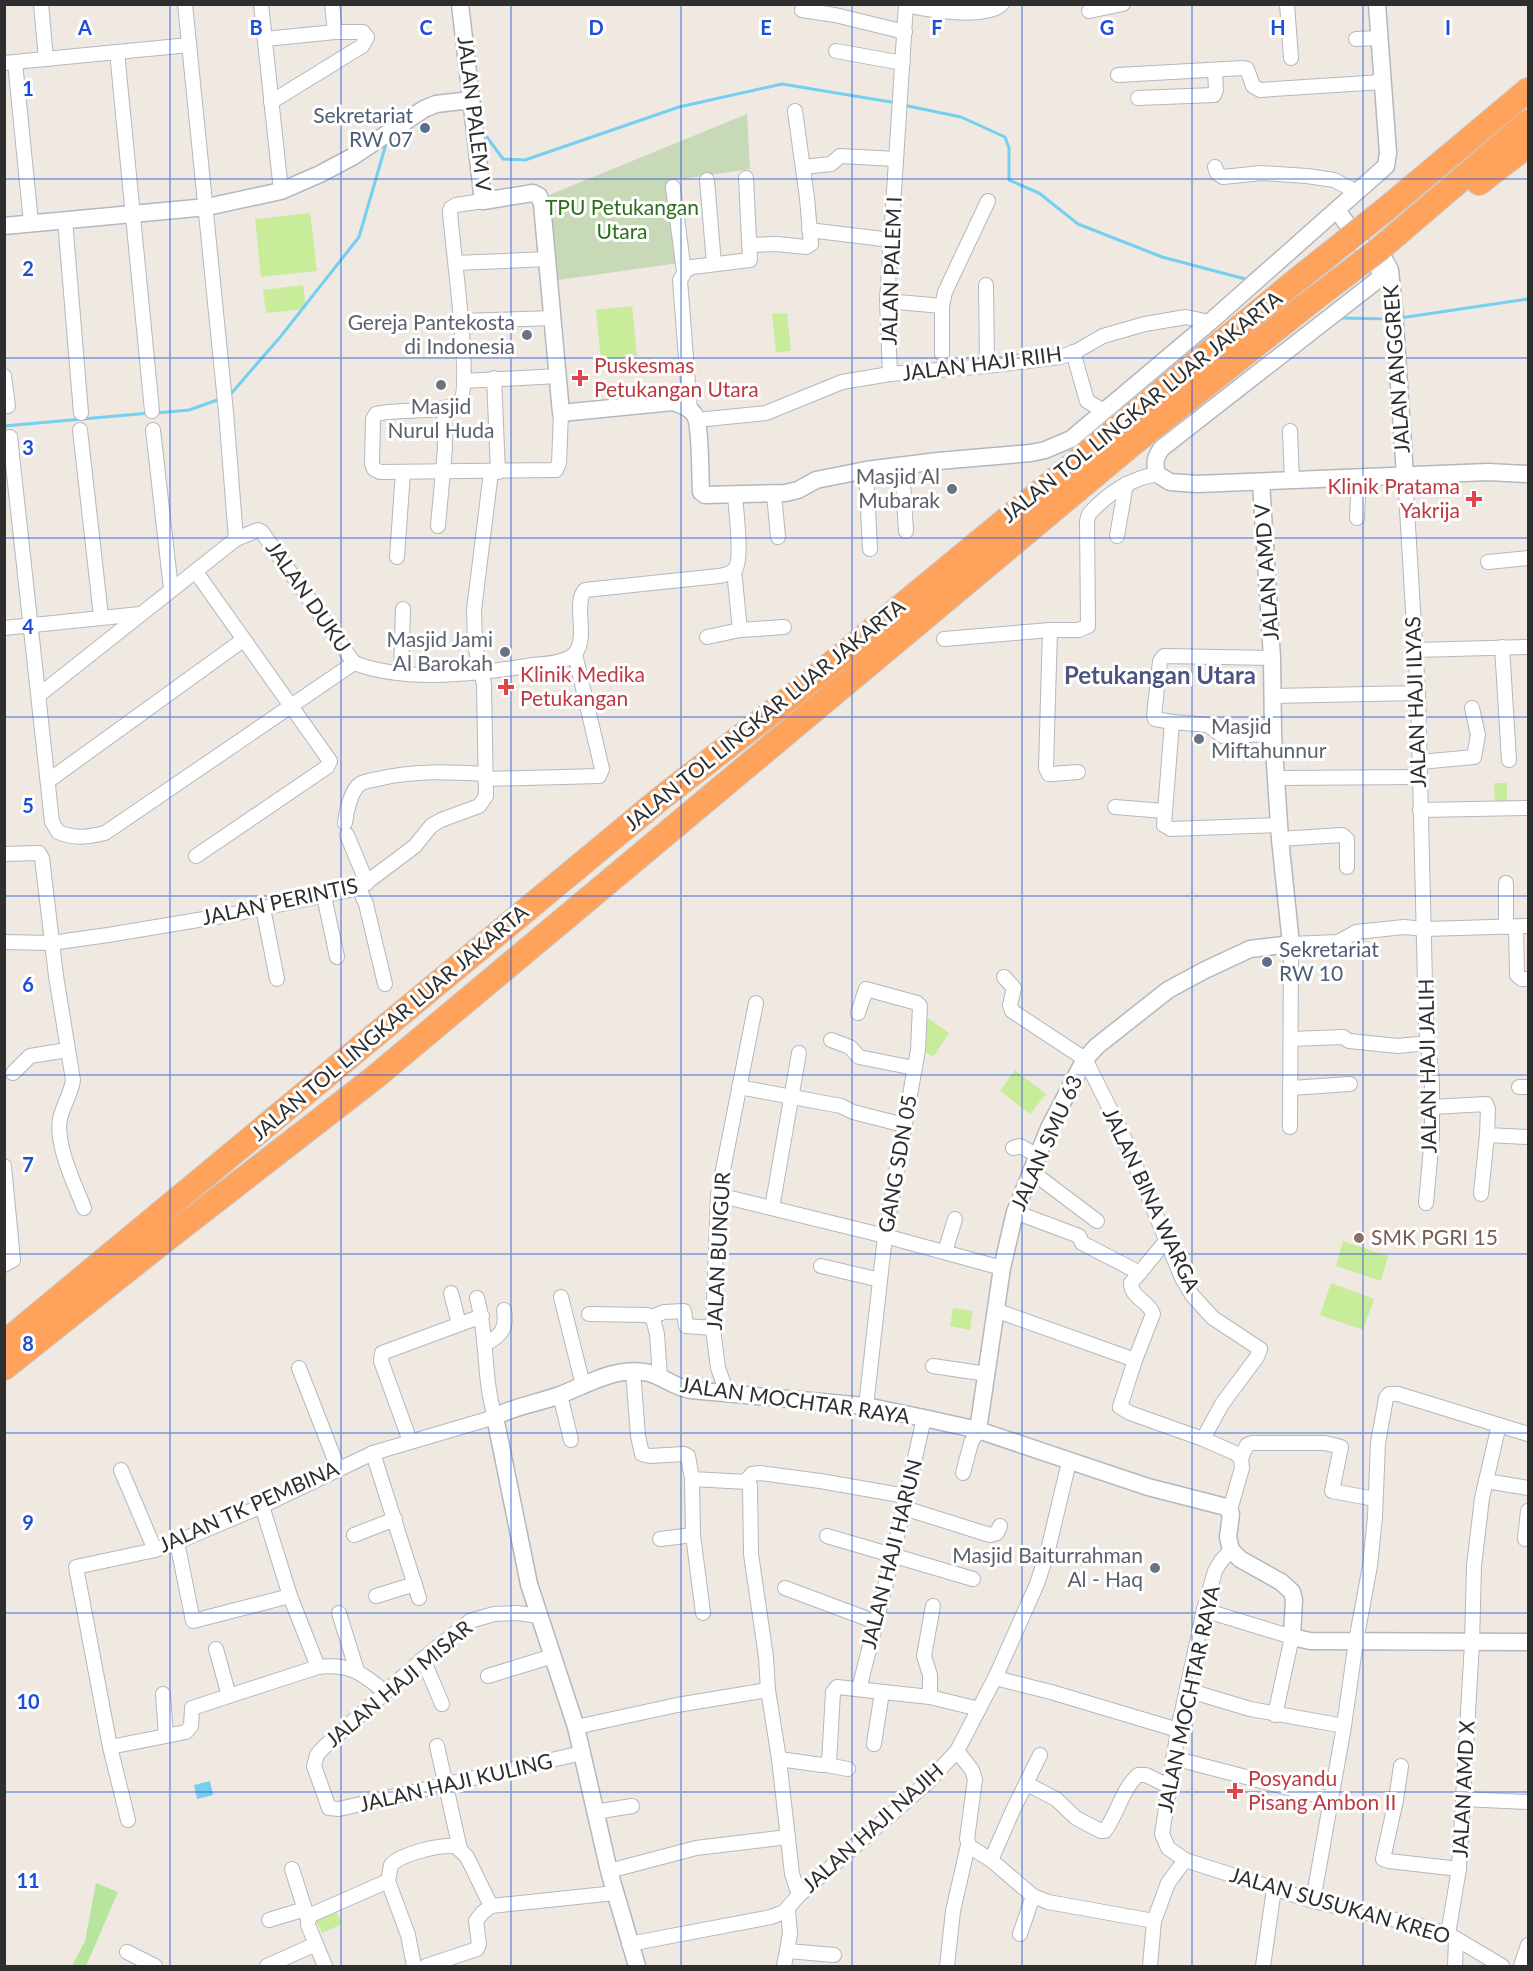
<svg xmlns="http://www.w3.org/2000/svg" width="1533" height="1971" viewBox="0 0 1533 1971" font-family="Lato,sans-serif">
<style>
.green{fill:#b6e59e}
.cemetery{fill:#c8d9b8}
.pitch{fill:#c9ec9a}
.water{fill:#75cff0}
.lines{fill:none;stroke-linecap:round;stroke-linejoin:round}
.stream{stroke:#75cff0;stroke-width:3}
.minor-casing{stroke:#b4b7c1;stroke-width:16}
.tertiary-casing{stroke:#b4b7c1;stroke-width:19}
.motorway-casing{stroke:#c9c9c9;stroke-width:26}
.minor{stroke:#fff;stroke-width:14}
.tertiary{stroke:#fff;stroke-width:16}
.motorway{stroke:#ffa35c;stroke-width:24}
.motorway-bridge-casing{stroke:#c9c9c9;stroke-width:26;stroke-linecap:butt}
.motorway-bridge{stroke:#ffa35c;stroke-width:24}
.grid{fill:none;stroke:#1d4ed8;stroke-width:1.5;stroke-opacity:0.55}
.service-dot{fill:#5c6f8a;stroke:#fff;stroke-width:2}
.worship-dot{fill:#6b7280;stroke:#fff;stroke-width:2}
.health-dot{fill:#e0444e;stroke:#fff;stroke-width:2}
.education-dot{fill:#8d6e63;stroke:#fff;stroke-width:2}
.labels{text-anchor:middle;stroke-width:6;stroke-linejoin:round;paint-order:stroke}
.street-label{font-size:21px;fill:#2e2e2e;stroke:#fff}
.service-label{font-size:21px;fill:#4e5e75;stroke:#fff;text-anchor:end}
.park-label{font-size:21px;fill:#2c6e1b;stroke:#fff}
.worship-label{font-size:21px;fill:#5b616d;stroke:#fff;text-anchor:end}
.health-label{font-size:21px;fill:#be3a42;stroke:#fff;text-anchor:start}
.education-label{font-size:21px;fill:#785e54;stroke:#fff;text-anchor:start}
.quarter-label{font-size:24px;font-weight:bold;fill:#4d5680;stroke:#fff}
.grid-label{font-size:20px;text-anchor:middle;font-weight:bold;fill:#1d4ed8;stroke:#fff;stroke-width:6;stroke-linejoin:round;paint-order:stroke}
</style>
<rect width="100%" height="100%" fill="#efe9e1"/>
<path class="green" d="M96 1883 118 1892 86 1966H72L85 1941Z"/>
<path class="cemetery" d="M747 114 750 169 668 181 679 263 558 280 549 195Z"/>
<g class="pitch">
<path d="M310 213 317 271 261 277 255 219Z"/>
<path d="M303 285 306 309 266 313 263 290Z"/>
<path d="M632 306 637 356 601 360 596 310Z"/>
<path d="M787 313 791 351 776 352 772 314Z"/>
<path d="M1494 783H1507V802H1495Z"/>
<path d="M928 1018 949 1033 933 1057 911 1042Z"/>
<path d="M1015 1070 1046 1094 1030 1114 1000 1091Z"/>
<path d="M1343 1241 1388 1256 1381 1281 1336 1266Z"/>
<path d="M1331 1283 1374 1299 1363 1330 1320 1315Z"/>
<path d="M953 1308 973 1311 970 1330 950 1326Z"/>
<path d="M336 1911 342 1924 322 1933 316 1920Z"/>
</g>
<path class="water" d="M210 1781 213 1795 197 1799 194 1785Z"/>
<g class="lines">
<g class="stream">
<path d="M903 105 961 117 1005 137 1009 148V180L1039 193 1078 224 1162 257 1249 280"/>
<path d="M481 129 503 159 525 160 679 107 782 84 897 103"/>
<path d="M1340 318 1390 319"/>
<path d="M1400 318 1528 299"/>
<path d="M229 396 281 336 359 237 386 144"/>
<path d="M156 413 189 410 220 399"/>
<path d="M4 426 150 413"/>
</g>
<defs>
<g id="minor">
<path d="M41 4 46 59"/>
<path d="M185 4 226 412 236 539"/>
<path d="M261 4 281 191"/>
<path d="M332 4 335 32"/>
<path d="M1287 4 1291 58"/>
<path d="M906 5C928 10 985 20 1002 4"/>
<path d="M802 10 835 15 905 32"/>
<path d="M1089 11 1123 4"/>
<path d="M265 39 335 32H363L367 37 362 46 271 102"/>
<path d="M1356 39 1379 38"/>
<path d="M836 51 903 63"/>
<path d="M117 52 152 411"/>
<path d="M15 62 31 223"/>
<path d="M4 63 189 45"/>
<path d="M1118 75 1243 68 1247 69 1253 86 1260 90 1382 82"/>
<path d="M1138 98 1214 95 1216 90 1215 70"/>
<path d="M803 167 831 164 840 156 896 159"/>
<path d="M1215 167 1217 173 1223 177 1261 173 1307 176 1334 180 1357 192"/>
<path d="M707 180 714 264"/>
<path d="M673 187 684 272"/>
<path d="M483 201 456 205 451 208 450 211C451 237 474 393 458 403 441 414 398 408 376 414L373 419 372 464 374 469 380 472 556 470 559 463 561 413"/>
<path d="M65 220 81 413"/>
<path d="M809 230 891 240"/>
<path d="M750 245 777 244 806 247 811 244 807 198 795 111"/>
<path d="M456 263 548 259"/>
<path d="M986 285 987 366"/>
<path d="M887 301 942 306 945 292 988 201"/>
<path d="M461 321 553 318"/>
<path d="M1073 352 1087 401 1104 411"/>
<path d="M942 354V306"/>
<path d="M890 374 887 301 906 4"/>
<path d="M4 376 8 406"/>
<path d="M494 378 498 472"/>
<path d="M464 381 558 376"/>
<path d="M690 410 680 280 686 270 692 267 750 260 746 178"/>
<path d="M697 420 766 413 842 382 890 374 987 366 1060 357 1075 352 1103 336 1145 324 1186 317 1210 322"/>
<path d="M80 430 101 616"/>
<path d="M153 430 171 589"/>
<path d="M1290 431 1292 481"/>
<path d="M10 437 52 822 58 832C74 839 89 837 105 833L354 663"/>
<path d="M902 465 906 531"/>
<path d="M866 470 870 549"/>
<path d="M1405 476 1418 693 1426 1025 1432 1082V1137L1426 1203"/>
<path d="M774 494 778 537"/>
<path d="M1357 518 1359 478"/>
<path d="M438 526 445 448 444 420"/>
<path d="M1117 536 1126 484"/>
<path d="M397 557 403 472"/>
<path d="M1488 562 1528 558"/>
<path d="M734 570 740 630 784 627"/>
<path d="M196 572 330 761 327 767 196 856"/>
<path d="M4 628 140 614"/>
<path d="M707 637 740 630"/>
<path d="M944 639 1050 630"/>
<path d="M1502 647 1509 760"/>
<path d="M1415 650 1528 647"/>
<path d="M354 663C407 683 478 674 533 665 545 664 568 663 576 652 588 636 573 602 585 590L719 576C725 575 732 574 736 568 742 556 736 510 735 495"/>
<path d="M401 673 403 609"/>
<path d="M39 695 236 539 258 530 262 532 354 663"/>
<path d="M1273 696 1418 693"/>
<path d="M1172 722 1155 719 1154 716 1160 661 1164 656 1272 658"/>
<path d="M1273 734 1223 736 1208 725 1172 722 1164 825 1171 829 1279 825"/>
<path d="M1420 762 1474 757 1478 735 1472 708"/>
<path d="M1078 772 1052 774H1049L1046 768 1050 630H1079L1088 626 1087 521 1089 514C1108 493 1129 479 1157 474"/>
<path d="M1277 778 1420 777"/>
<path d="M486 779 599 776 602 769 575 654"/>
<path d="M48 781 243 640"/>
<path d="M1115 807 1164 811"/>
<path d="M1420 810 1528 808"/>
<path d="M345 823C346 813 351 790 360 784 365 781 372 780 378 779 414 770 450 772 486 774"/>
<path d="M347 835 367 883"/>
<path d="M1280 839 1342 835 1347 839V867"/>
<path d="M4 854 39 853 42 858 56 976 73 1080C71 1094 63 1105 60 1119 55 1144 75 1185 84 1208"/>
<path d="M1506 883V927"/>
<path d="M359 888 366 904 385 984"/>
<path d="M324 896 337 957"/>
<path d="M263 908 277 979"/>
<path d="M1516 927 1517 975 1522 979H1528"/>
<path d="M4 942 51 943 108 935 234 914 359 888 415 846 431 826 441 820 479 806 486 796 484 684 475 645 474 610 491 472"/>
<path d="M1004 977 1014 988 1010 1005 1012 1011 1085 1059 1122 1133 1182 1278 1192 1295 1213 1318 1260 1349 1257 1357 1222 1404 1203 1439"/>
<path d="M858 1013 866 989 917 1003 920 1006 918 1050 885 1236 866 1406"/>
<path d="M1291 1039 1343 1037 1349 1041 1398 1046 1428 1043"/>
<path d="M831 1040 850 1047 859 1057 914 1068"/>
<path d="M13 1073 30 1056 67 1050"/>
<path d="M739 1087 841 1106 853 1112 904 1125"/>
<path d="M1519 1087H1528"/>
<path d="M1291 1088 1350 1084"/>
<path d="M1432 1107 1486 1104 1488 1109 1487 1135 1528 1137"/>
<path d="M1290 1127 1291 944 1338 942 1356 932 1404 927 1425 929 1528 926"/>
<path d="M1013 1148 1020 1146 1038 1156"/>
<path d="M4 1166 13 1260 4 1265"/>
<path d="M1032 1172 1097 1221"/>
<path d="M1481 1194 1487 1135"/>
<path d="M718 1195 885 1236 1002 1268"/>
<path d="M772 1208 799 1053"/>
<path d="M1015 1212 1079 1236 1082 1243 1140 1273"/>
<path d="M1167 1240 1131 1283C1131 1298 1149 1301 1153 1314L1135 1360 1120 1407 1130 1413 1203 1439 1235 1453 1241 1458 1242 1468 1230 1510"/>
<path d="M945 1252 955 1219"/>
<path d="M821 1266 880 1280"/>
<path d="M451 1293 459 1324"/>
<path d="M561 1297 583 1385"/>
<path d="M995 1310 1135 1360"/>
<path d="M589 1314 647 1315 653 1319 657 1334 660 1377"/>
<path d="M651 1317 664 1312 684 1311 686 1326 713 1328"/>
<path d="M485 1344C501 1336 507 1329 504 1310"/>
<path d="M933 1366 987 1374"/>
<path d="M299 1368 338 1468"/>
<path d="M633 1371 638 1436 642 1454 650 1456 684 1454 688 1456 692 1479 747 1482 750 1485 751 1554 766 1657 768 1690 779 1759 792 1874 799 1895"/>
<path d="M727 1393 718 1368 713 1329 718 1195 756 1003"/>
<path d="M560 1395 571 1440"/>
<path d="M410 1441 381 1361 382 1353 482 1316"/>
<path d="M373 1453 419 1598"/>
<path d="M1241 1458 1247 1445 1252 1443H1325L1341 1447 1332 1491 1375 1499"/>
<path d="M121 1470 155 1550"/>
<path d="M963 1473 971 1443 978 1430"/>
<path d="M692 1479 693 1535 703 1613"/>
<path d="M1486 1481 1528 1488"/>
<path d="M745 1482 752 1474 760 1473 820 1481 906 1496"/>
<path d="M262 1506 290 1596 318 1667"/>
<path d="M904 1508 990 1535 997 1533 1000 1526"/>
<path d="M354 1535 395 1519"/>
<path d="M827 1536 973 1579"/>
<path d="M660 1539 693 1535"/>
<path d="M1525 1539 1528 1511"/>
<path d="M177 1542 193 1621 290 1596"/>
<path d="M1231 1550 1221 1561 1215 1571 1204 1610 1178 1730 1162 1834 1168 1848 1185 1860 1313 1901 1414 1924 1448 1934 1502 1966"/>
<path d="M785 1588 876 1622"/>
<path d="M376 1596 415 1584"/>
<path d="M1204 1610 1292 1637 1275 1715"/>
<path d="M339 1613 357 1671"/>
<path d="M540 1616 517 1613 494 1614 470 1621 423 1659 323 1748 317 1755 314 1766 329 1808 339 1809 582 1753"/>
<path d="M216 1649 229 1696"/>
<path d="M423 1659 442 1704"/>
<path d="M488 1676 553 1656"/>
<path d="M995 1678 1051 1692 1178 1730"/>
<path d="M859 1689 893 1555 924 1418"/>
<path d="M1187 1690 1250 1709 1344 1726"/>
<path d="M163 1694 166 1736"/>
<path d="M930 1697V1675L924 1656 933 1606"/>
<path d="M576 1727 677 1705 768 1690"/>
<path d="M874 1744 882 1692"/>
<path d="M437 1746 460 1849"/>
<path d="M110 1747 186 1732 191 1726 192 1708 318 1667C349 1663 362 1673 385 1692"/>
<path d="M957 1751 972 1770 975 1779 967 1839 970 1847 991 1860 1033 1896 1048 1902 1154 1921"/>
<path d="M1173 1758 1331 1799"/>
<path d="M779 1759 822 1765 829 1763 833 1692 837 1687 930 1697 979 1709"/>
<path d="M827 1765 848 1769"/>
<path d="M1401 1766 1396 1800 1383 1859 1389 1861 1459 1869"/>
<path d="M1027 1784 1056 1799 1076 1818 1101 1831H1105C1117 1814 1123 1788 1138 1775H1146L1168 1786"/>
<path d="M1463 1799 1528 1802"/>
<path d="M595 1812 632 1806"/>
<path d="M128 1820 110 1747 76 1567 155 1550 177 1542 262 1506 373 1453 495 1417C483 1379 488 1337 477 1298"/>
<path d="M991 1860 1013 1810 1040 1755"/>
<path d="M292 1869 308 1919"/>
<path d="M609 1871 696 1848 788 1837"/>
<path d="M388 1881 408 1935 414 1966"/>
<path d="M1313 1901 1344 1726 1356 1641 1370 1566 1375 1517 1378 1443 1386 1398 1389 1394H1398L1528 1434"/>
<path d="M269 1920 305 1909"/>
<path d="M1020 1934 1033 1896"/>
<path d="M1448 1934 1459 1869 1472 1643 1474 1566 1482 1498 1499 1425"/>
<path d="M629 1944 771 1917 784 1912 799 1895 928 1782 957 1751 995 1678 1037 1584 1048 1550 1069 1462"/>
<path d="M788 1951 834 1955"/>
<path d="M127 1952 155 1966"/>
<path d="M267 1966 316 1944"/>
<path d="M325 1966 308 1925V1919L313 1914 388 1881 391 1865C401 1854 443 1843 457 1847L467 1857 491 1906"/>
<path d="M426 1966 477 1949 479 1944 476 1921 482 1913 491 1906 615 1893"/>
<path d="M784 1966 790 1934 788 1909"/>
<path d="M947 1966 953 1911 968 1845"/>
<path d="M1150 1966 1154 1921 1168 1883 1185 1860"/>
<path d="M1263 1966 1274 1889"/>
<path d="M1455 1966 1456 1939"/>
<path d="M1521 1966 1528 1945"/>
</g>
<g id="tertiary">
<path d="M460 4 483 201 533 193 539 196 542 204 561 413 673 402C681 405 689 407 694 414 701 423 700 478 701 492L705 495 785 493 798 490 816 480 866 470 938 461 1031 453 1045 450 1071 439 1210 322 1386 166 1388 153 1377 4"/>
<path d="M1337 210 1381 272 1380 278 1162 448C1155 457 1154 463 1157 474L1170 482 1197 484 1488 472 1528 474"/>
<path d="M4 226 207 207 281 191 320 174 352 157 424 109 436 104 471 100"/>
<path d="M1385 261 1390 270 1394 308 1405 476"/>
<path d="M978 1430 1002 1268 1015 1212 1049 1128 1085 1059 1097 1046 1168 990 1205 970 1250 949 1291 944 1280 839 1273 734 1272 658 1261 482"/>
<path d="M637 1966 609 1871 576 1727 529 1584 495 1417C514 1406 539 1403 560 1395 586 1385 615 1367 644 1372 661 1374 672 1387 691 1390L866 1406 924 1418 978 1430 1148 1487 1226 1507 1231 1514 1228 1537 1231 1550 1240 1559 1281 1582 1292 1592 1294 1600 1292 1637 1310 1641 1528 1642"/>
</g>
<g id="motorway">
<path d="M1479 183 1528 145"/>
<path d="M1386 209 1528 90"/>
<path d="M1382 247 1528 122"/>
<path d="M4 1343 660 799 780 706 1292 284"/>
<path d="M4 1368 169 1237 374 1078 1131 445 1305 306"/>
</g>
</defs>
<use href="#minor" class="minor-casing"/>
<use href="#tertiary" class="tertiary-casing"/>
<use href="#motorway" class="motorway-casing"/>
<use href="#minor" class="minor"/>
<use href="#tertiary" class="tertiary"/>
<use href="#motorway" class="motorway"/>
<defs>
<g id="motorway-bridge">
<path d="M1292 284 1386 209"/>
<path d="M1305 306 1382 247"/>
</g>
</defs>
<use href="#motorway-bridge" class="motorway-bridge-casing"/>
<use href="#motorway-bridge" class="motorway-bridge"/>
</g>
<path class="grid" d="M170 4V1966M341 4V1966M511 4V1966M681 4V1966M852 4V1966M1022 4V1966M1192 4V1966M1363 4V1966M4 179H1528M4 358H1528M4 538H1528M4 717H1528M4 896H1528M4 1075H1528M4 1254H1528M4 1433H1528M4 1613H1528M4 1792H1528"/>
<g class="service-dot">
<circle cx="425" cy="128" r="6"/>
<circle cx="1267" cy="962" r="6"/>
</g>
<g class="worship-dot">
<circle cx="527" cy="335" r="6"/>
<circle cx="441" cy="385" r="6"/>
<circle cx="952" cy="489" r="6"/>
<circle cx="505" cy="652" r="6"/>
<circle cx="1199" cy="739" r="6"/>
<circle cx="1155" cy="1568" r="6"/>
</g>
<g class="health-dot">
<path d="M577 369h6v6h6v6h-6v6h-6v-6h-6v-6h6z"/>
<path d="M1471 490h6v6h6v6h-6v6h-6v-6h-6v-6h6z"/>
<path d="M503 678h6v6h6v6h-6v6h-6v-6h-6v-6h6z"/>
<path d="M1232 1782h6v6h6v6h-6v6h-6v-6h-6v-6h6z"/>
</g>
<circle class="education-dot" cx="1359" cy="1238" r="6"/>
<g class="labels">
<g class="street-label">
<text transform="translate(474 114) rotate(83)" y="7">JALAN PALEM V</text>
<text transform="translate(892 271) rotate(-88)" y="7">JALAN PALEM I</text>
<text transform="translate(982 364) rotate(-7)" y="7">JALAN HAJI RIIH</text>
<text transform="translate(1397 369) rotate(-94)" y="7">JALAN ANGGREK</text>
<text transform="translate(1142 407) rotate(-39)" y="7">JALAN TOL LINGKAR LUAR JAKARTA</text>
<text transform="translate(1267 572) rotate(-94)" y="7">JALAN AMD V</text>
<text transform="translate(308 597) rotate(55)" y="7">JALAN DUKU</text>
<text transform="translate(1416 702) rotate(-92)" y="7">JALAN HAJI ILYAS</text>
<text transform="translate(765 715) rotate(-39)" y="7">JALAN TOL LINGKAR LUAR JAKARTA</text>
<text transform="translate(280 902) rotate(-12)" y="7">JALAN PERINTIS</text>
<text transform="translate(390 1023) rotate(-40)" y="7">JALAN TOL LINGKAR LUAR JAKARTA</text>
<text transform="translate(1428 1066) rotate(-91)" y="7">JALAN HAJI JALIH</text>
<text transform="translate(1047 1143) rotate(-66)" y="7">JALAN SMU 63</text>
<text transform="translate(898 1164) rotate(-80)" y="7">GANG SDN 05</text>
<text transform="translate(1151 1200) rotate(65)" y="7">JALAN BINA WARGA</text>
<text transform="translate(719 1251) rotate(-87)" y="7">JALAN BUNGUR</text>
<text transform="translate(795 1401) rotate(8)" y="7">JALAN MOCHTAR RAYA</text>
<text transform="translate(249 1507) rotate(-24)" y="7">JALAN TK PEMBINA</text>
<text transform="translate(892 1554) rotate(-76)" y="7">JALAN HAJI HARUN</text>
<text transform="translate(399 1684) rotate(-40)" y="7">JALAN HAJI MISAR</text>
<text transform="translate(1189 1699) rotate(-78)" y="7">JALAN MOCHTAR RAYA</text>
<text transform="translate(456 1783) rotate(-13)" y="7">JALAN HAJI KULING</text>
<text transform="translate(1464 1789) rotate(-87)" y="7">JALAN AMD X</text>
<text transform="translate(873 1828) rotate(-42)" y="7">JALAN HAJI NAJIH</text>
<text transform="translate(1340 1906) rotate(16)" y="7">JALAN SUSUKAN KREO</text>
</g>
<g class="service-label">
<text x="413" y="123">Sekretariat<tspan x="413" dy="24">RW 07</tspan></text>
<text x="1279" y="957" text-anchor="start">Sekretariat<tspan x="1279" dy="24">RW 10</tspan></text>
</g>
<g class="park-label">
<text x="622" y="215">TPU Petukangan<tspan x="622" dy="24">Utara</tspan></text>
</g>
<g class="worship-label">
<text x="515" y="330">Gereja Pantekosta<tspan x="515" dy="24">di Indonesia</tspan></text>
<text x="441" y="414" text-anchor="middle">Masjid<tspan x="441" dy="24">Nurul Huda</tspan></text>
<text x="940" y="484">Masjid Al<tspan x="940" dy="24">Mubarak</tspan></text>
<text x="493" y="647">Masjid Jami<tspan x="493" dy="24">Al Barokah</tspan></text>
<text x="1211" y="734" text-anchor="start">Masjid<tspan x="1211" dy="24">Miftahunnur</tspan></text>
<text x="1143" y="1563">Masjid Baiturrahman<tspan x="1143" dy="24">Al - Haq</tspan></text>
</g>
<g class="health-label">
<text x="594" y="373">Puskesmas<tspan x="594" dy="24">Petukangan Utara</tspan></text>
<text x="1460" y="494" text-anchor="end">Klinik Pratama<tspan x="1460" dy="24">Yakrija</tspan></text>
<text x="520" y="682">Klinik Medika<tspan x="520" dy="24">Petukangan</tspan></text>
<text x="1248" y="1786">Posyandu<tspan x="1248" dy="24">Pisang Ambon II</tspan></text>
</g>
<g class="education-label">
<text x="1371" y="1245">SMK PGRI 15</text>
</g>
<g class="quarter-label">
<text x="1160" y="684">Petukangan Utara</text>
</g>
</g>
<g class="grid-label">
<text x="85" y="35">A</text>
<text x="256" y="35">B</text>
<text x="426" y="35">C</text>
<text x="596" y="35">D</text>
<text x="766" y="35">E</text>
<text x="937" y="35">F</text>
<text x="1107" y="35">G</text>
<text x="1278" y="35">H</text>
<text x="1448" y="35">I</text>
<text x="28" y="96">1</text>
<text x="28" y="276">2</text>
<text x="28" y="455">3</text>
<text x="28" y="634">4</text>
<text x="28" y="813">5</text>
<text x="28" y="992">6</text>
<text x="28" y="1172">7</text>
<text x="28" y="1351">8</text>
<text x="28" y="1530">9</text>
<text x="28" y="1709">10</text>
<text x="28" y="1888">11</text>
</g>
<rect width="1533" height="1971" fill="none" stroke="#2e2e2e" stroke-width="12"/>
</svg>
